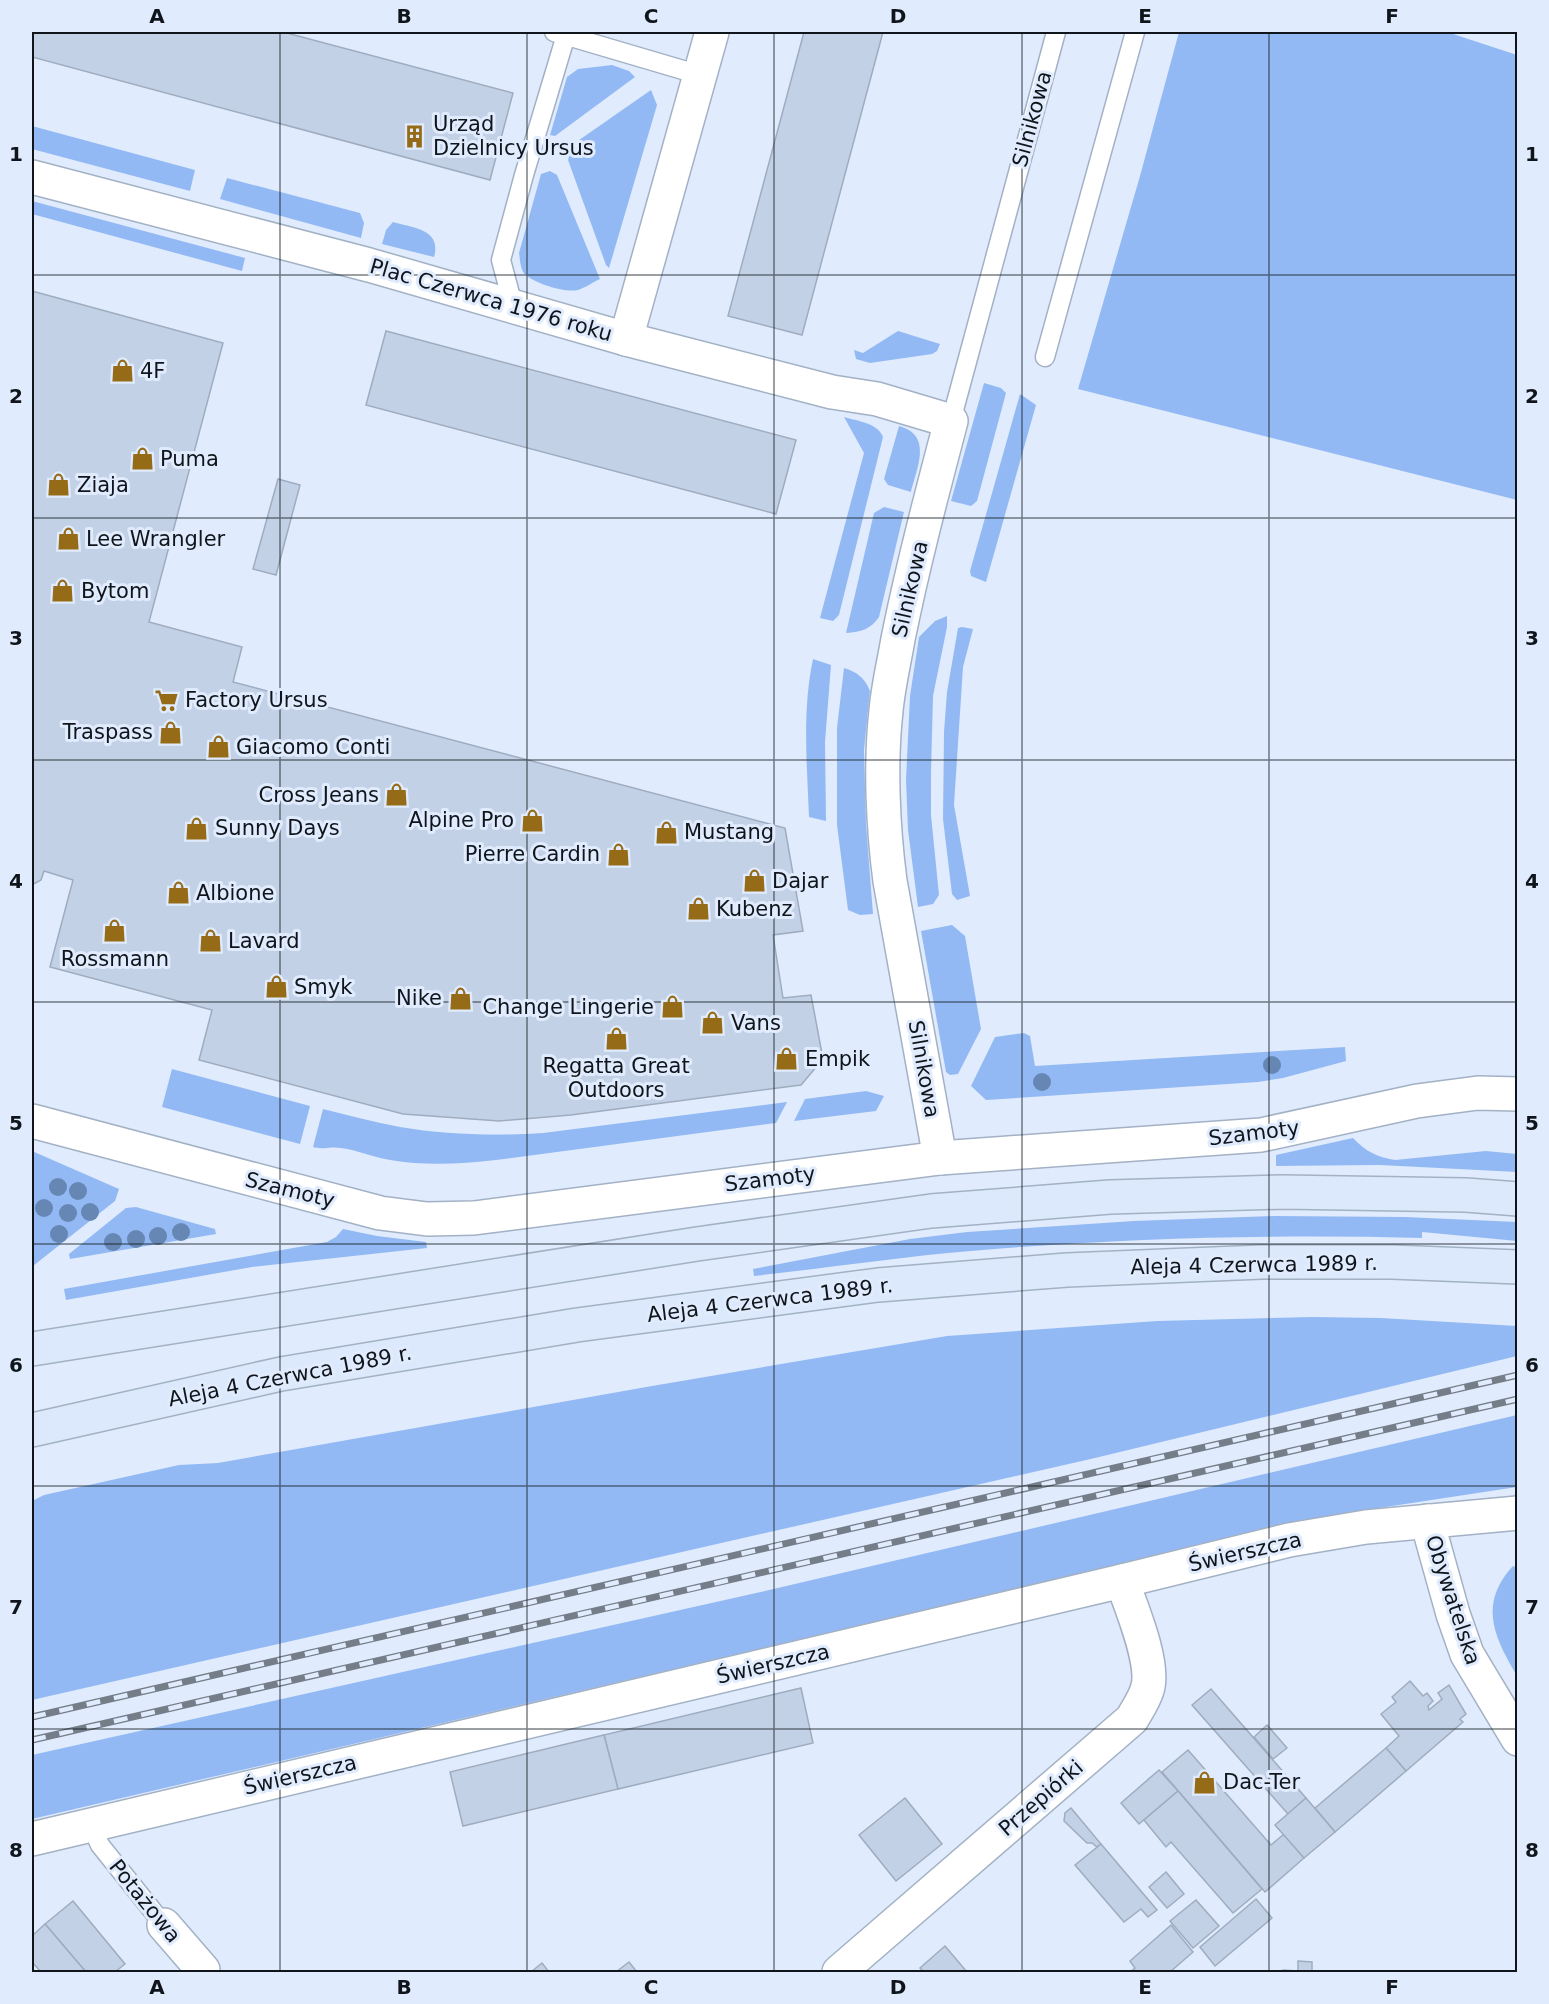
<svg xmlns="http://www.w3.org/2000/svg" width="1549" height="2004" viewBox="0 0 1549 2004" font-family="'DejaVu Sans',sans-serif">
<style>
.green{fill:#93b9f4}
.building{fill:#c3d1e6;stroke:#9facc0;stroke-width:1.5}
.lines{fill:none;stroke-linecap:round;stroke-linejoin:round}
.service-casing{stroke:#a3b1c5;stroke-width:21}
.minor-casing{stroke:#a3b1c5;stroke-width:36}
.tertiary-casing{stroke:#a3b1c5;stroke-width:36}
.secondary-casing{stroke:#a3b1c5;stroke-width:36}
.service{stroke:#fff;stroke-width:18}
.minor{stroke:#fff;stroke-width:33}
.tertiary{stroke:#fff;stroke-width:33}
.secondary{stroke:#dce8fb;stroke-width:33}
.rail-casing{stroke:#747d88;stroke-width:7}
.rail{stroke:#e0ecfd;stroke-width:4.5;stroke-dasharray:14;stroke-linecap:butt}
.tree{fill:#6686b3}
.grid{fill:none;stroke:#10151c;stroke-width:1.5;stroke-opacity:0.55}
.labels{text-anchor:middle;stroke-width:6;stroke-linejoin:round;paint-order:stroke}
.street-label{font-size:21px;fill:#10151c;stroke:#e0ecfd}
.poi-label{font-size:21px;fill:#10151c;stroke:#e0ecfd;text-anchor:start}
.neatline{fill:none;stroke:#10151c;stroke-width:2}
.grid-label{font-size:20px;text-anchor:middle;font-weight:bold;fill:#10151c}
</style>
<rect width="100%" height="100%" fill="#e0ecfd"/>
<g class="green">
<path d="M1179 32H1447L1517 55V500L1078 389 1140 176Z"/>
<path d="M612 65 629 71 635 77 555 136 550 135 567 77 578 69Z"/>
<path d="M651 90 657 105 609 268 606 265 568 160 572 145Z"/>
<path d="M32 126 195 170 190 191 32 149Z"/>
<path d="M550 171 557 175 600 279C593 282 585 288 578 290 565 293 531 283 523 272 520 266 520 259 519 253L541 174Z"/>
<path d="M227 178 360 213 364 223 361 238 220 199Z"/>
<path d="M32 201 245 258 242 271 32 214Z"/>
<path d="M393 222C413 228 442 229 434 257L382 244 386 230Z"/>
<path d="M898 331 940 344 937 351 932 354 870 363 856 359 854 350 863 353Z"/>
<path d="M984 383 1001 388 1006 393 977 501 971 506 951 501Z"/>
<path d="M1020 394 1036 405 986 582 971 576 970 571Z"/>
<path d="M844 417C857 421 878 423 883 437L839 615 833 621 820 618 864 453Z"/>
<path d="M899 426C933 435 917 468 911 492L888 485 884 479Z"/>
<path d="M884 507 904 512 879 617C871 629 861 632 846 633L874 513Z"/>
<path d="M947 616V627L933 696 931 772V815L939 895 933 904 918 907 908 830 906 780 910 696 919 637 935 621Z"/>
<path d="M962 627 973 629 963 667 954 805 970 896 957 900 952 894 943 819 944 732 947 692 958 628Z"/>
<path d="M813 659 831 665 825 742 826 821 809 817C807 764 802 711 813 659Z"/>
<path d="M844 668C857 672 865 678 870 691L864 750 866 824 873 914 860 915 848 910 837 825V728Z"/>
<path d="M952 925 965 936 981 1029 958 1074 950 1075 946 1072 921 931Z"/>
<path d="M1024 1033 1030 1036 1035 1066 1345 1047 1346 1061 1283 1078 1258 1082 986 1100 971 1086 995 1037Z"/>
<path d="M172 1069 310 1106 300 1144 162 1107Z"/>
<path d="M866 1091 884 1096 876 1111 794 1121 805 1099Z"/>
<path d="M787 1102 776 1123 496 1160C461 1164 425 1166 390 1160 373 1157 357 1150 341 1148 331 1146 322 1150 313 1147L323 1109C348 1115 374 1122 400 1127 447 1135 496 1136 543 1133Z"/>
<path d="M1353 1138C1365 1151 1377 1157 1395 1160L1486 1151 1517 1154V1172L1380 1165 1276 1166V1155Z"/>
<path d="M32 1151 119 1189 115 1201 33 1266Z"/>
<path d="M136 1207 215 1229 216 1234 70 1259 69 1254 126 1208Z"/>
<path d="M1275 1216 1405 1217 1517 1222V1241L1422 1232V1238C1271 1234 1121 1238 971 1251 899 1257 827 1268 754 1276L753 1269 910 1239 967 1232 1134 1221Z"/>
<path d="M343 1229 377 1236 426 1242 427 1248 252 1267 66 1300 64 1289 327 1242 336 1237Z"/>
<path d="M1313 1317 1381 1318 1517 1326V1356L1095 1458 32 1700V1501L44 1495 179 1465 218 1463 652 1386 947 1336 1157 1321Z"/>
<path d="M1517 1415V1487L1333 1515 32 1819V1755L765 1591Z"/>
<path d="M1513 1566 1518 1568 1517 1676C1494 1637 1478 1604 1513 1566Z"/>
</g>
<g class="building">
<path d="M32 32H283L513 93 490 180 32 57Z"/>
<path d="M804 32H883L802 335 728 316Z"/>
<path d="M32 291 223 343 149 622 242 647 233 682 785 828 803 931 773 935 783 998 811 995 823 1059 801 1085 571 1115 499 1121 403 1114 199 1060 212 1010 50 967 73 880 44 871 41 880 32 885Z"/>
<path d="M386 331 796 440 776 514 366 405Z"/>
<path d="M278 479 300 485 276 575 253 569Z"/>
<path d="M1410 1681 1423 1696 1427 1693 1433 1701 1428 1706 1429 1710 1442 1699 1438 1693 1449 1685 1466 1714 1460 1719 1463 1722 1406 1771 1386 1748 1399 1736 1381 1714 1396 1702 1392 1697Z"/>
<path d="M801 1688 813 1743 618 1789 604 1735Z"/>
<path d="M1211 1689 1306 1798 1288 1814 1192 1705Z"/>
<path d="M1267 1725 1287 1748 1273 1759 1254 1737Z"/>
<path d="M604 1735 618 1789 463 1826 450 1772Z"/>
<path d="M1386 1748 1406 1771 1335 1832 1315 1808Z"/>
<path d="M1188 1750 1271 1845 1284 1834 1304 1858 1265 1892 1162 1772Z"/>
<path d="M1159 1770 1178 1791 1139 1824 1121 1803Z"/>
<path d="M1178 1791 1262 1889 1233 1913 1171 1842 1166 1847 1144 1820Z"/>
<path d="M905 1798 942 1844 896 1881 859 1835Z"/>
<path d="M1306 1798 1335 1832 1304 1858 1275 1825Z"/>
<path d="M1071 1808 1101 1844 1097 1847 1092 1843H1087L1064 1821 1065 1813Z"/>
<path d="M1101 1844 1157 1910 1148 1917 1141 1909 1124 1922 1075 1865Z"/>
<path d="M1166 1872 1184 1894 1167 1908 1149 1887Z"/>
<path d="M1256 1899 1272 1918 1215 1966 1200 1947Z"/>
<path d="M1196 1900 1219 1926 1193 1948 1170 1921Z"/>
<path d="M73 1901 125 1964 115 1972H86L45 1924Z"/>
<path d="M45 1924 86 1972H41L32 1962V1936Z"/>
<path d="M1171 1925 1193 1952 1170 1972H1130L1135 1968 1130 1961Z"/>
<path d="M945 1946 967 1972H924L920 1968Z"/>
<path d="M1298 1961 1312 1962V1972H1283V1970L1298 1971Z"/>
<path d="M629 1962 637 1972H616Z"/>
<path d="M542 1963 549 1972H531Z"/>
</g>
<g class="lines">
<defs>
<g id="service">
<path d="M554 32 700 75"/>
<path d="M513 305 501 260 524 175 566 35"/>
<path d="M1045 357 1135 32"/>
<path d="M951 421 1056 32"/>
<path d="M91 1825 100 1845 164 1925"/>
</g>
<g id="minor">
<path d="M32 177 369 265 626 339 832 392 877 399 951 421C932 493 913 565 898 639 894 663 888 687 886 711 880 764 883 828 890 881L940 1158"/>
<path d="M626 339 712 32"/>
<path d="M1427 1521 1453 1614 1467 1654 1518 1739"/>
<path d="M32 1839 1122 1581 1289 1540 1366 1527 1518 1513"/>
<path d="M164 1925 203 1970 200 1972"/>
<path d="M839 1972 1132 1719C1137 1710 1144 1700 1147 1690 1156 1665 1131 1607 1122 1581"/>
</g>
<path id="tertiary" d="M32 1121 380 1213 427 1219 474 1218 940 1158 1261 1135 1417 1101 1478 1093 1518 1094"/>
<g id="secondary">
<path d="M32 1349 697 1244 931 1211 1110 1197 1283 1192 1466 1195 1518 1199"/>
<path d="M32 1430 281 1374 577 1325 878 1285 1067 1270 1262 1262H1392L1518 1267"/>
</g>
</defs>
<use href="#service" class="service-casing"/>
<use href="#minor" class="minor-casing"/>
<use href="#tertiary" class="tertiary-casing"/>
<use href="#secondary" class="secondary-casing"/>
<use href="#service" class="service"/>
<use href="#minor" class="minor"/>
<use href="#tertiary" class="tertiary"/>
<use href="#secondary" class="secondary"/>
<defs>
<g id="rail">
<path d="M32 1717 1518 1375"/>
<path d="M32 1740 1518 1399"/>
</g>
</defs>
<use href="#rail" class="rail-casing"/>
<use href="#rail" class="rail"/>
</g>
<g class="tree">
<circle cx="1272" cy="1065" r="9"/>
<circle cx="1042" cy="1082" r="9"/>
<circle cx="58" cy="1187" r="9"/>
<circle cx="78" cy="1191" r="9"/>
<circle cx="44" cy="1208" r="9"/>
<circle cx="90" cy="1212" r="9"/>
<circle cx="68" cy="1213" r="9"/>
<circle cx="181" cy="1232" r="9"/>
<circle cx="59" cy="1234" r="9"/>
<circle cx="158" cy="1236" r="9"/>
<circle cx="136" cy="1239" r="9"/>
<circle cx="113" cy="1242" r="9"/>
</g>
<path class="grid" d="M280 32V1972M527 32V1972M774 32V1972M1022 32V1972M1269 32V1972M32 275H1518M32 518H1518M32 760H1518M32 1002H1518M32 1244H1518M32 1486H1518M32 1729H1518"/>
<defs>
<symbol id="building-bare" viewBox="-9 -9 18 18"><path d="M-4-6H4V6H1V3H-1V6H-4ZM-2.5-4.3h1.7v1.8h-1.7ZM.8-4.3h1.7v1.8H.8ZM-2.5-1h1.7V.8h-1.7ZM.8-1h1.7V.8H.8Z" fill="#956b17" stroke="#e0ecfd" stroke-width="2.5" paint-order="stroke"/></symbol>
<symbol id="shop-bare" viewBox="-9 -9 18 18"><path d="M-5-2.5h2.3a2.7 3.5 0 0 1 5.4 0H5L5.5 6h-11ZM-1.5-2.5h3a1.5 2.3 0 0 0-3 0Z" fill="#956b17" stroke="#e0ecfd" stroke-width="2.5" paint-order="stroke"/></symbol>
<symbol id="supermarket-bare" viewBox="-9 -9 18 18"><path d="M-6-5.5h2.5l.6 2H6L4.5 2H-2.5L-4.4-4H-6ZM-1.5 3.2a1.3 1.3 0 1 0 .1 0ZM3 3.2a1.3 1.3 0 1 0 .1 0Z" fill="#956b17" stroke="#e0ecfd" stroke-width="2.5" paint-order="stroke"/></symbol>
</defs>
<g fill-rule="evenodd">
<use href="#building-bare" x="398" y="120" width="33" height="33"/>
<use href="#shop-bare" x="106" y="354" width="33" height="33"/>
<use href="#shop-bare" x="126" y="442" width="33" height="33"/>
<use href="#shop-bare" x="42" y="468" width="33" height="33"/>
<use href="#shop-bare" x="52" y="522" width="33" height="33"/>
<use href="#shop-bare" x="46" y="574" width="33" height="33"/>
<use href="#supermarket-bare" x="150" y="684" width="33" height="33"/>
<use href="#shop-bare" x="154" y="716" width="33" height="33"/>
<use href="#shop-bare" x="202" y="730" width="33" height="33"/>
<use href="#shop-bare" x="380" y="778" width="33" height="33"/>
<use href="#shop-bare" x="516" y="804" width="33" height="33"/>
<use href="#shop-bare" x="180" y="812" width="33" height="33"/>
<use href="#shop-bare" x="650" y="816" width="33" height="33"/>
<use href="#shop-bare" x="602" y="838" width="33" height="33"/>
<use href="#shop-bare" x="738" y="864" width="33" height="33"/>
<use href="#shop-bare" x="162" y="876" width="33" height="33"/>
<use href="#shop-bare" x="682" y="892" width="33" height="33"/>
<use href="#shop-bare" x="98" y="914" width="33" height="33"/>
<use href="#shop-bare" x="194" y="924" width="33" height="33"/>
<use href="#shop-bare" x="260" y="970" width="33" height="33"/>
<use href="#shop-bare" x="444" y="982" width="33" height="33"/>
<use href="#shop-bare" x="656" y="990" width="33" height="33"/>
<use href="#shop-bare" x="696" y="1006" width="33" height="33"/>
<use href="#shop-bare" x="600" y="1022" width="33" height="33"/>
<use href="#shop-bare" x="770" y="1042" width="33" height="33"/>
<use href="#shop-bare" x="1188" y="1766" width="33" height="33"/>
</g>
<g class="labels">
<g class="street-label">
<text transform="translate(1032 119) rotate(-75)" y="7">Silnikowa</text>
<text transform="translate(491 300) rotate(16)" y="7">Plac Czerwca 1976 roku</text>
<text transform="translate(910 589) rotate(-77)" y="7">Silnikowa</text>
<text transform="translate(924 1069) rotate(80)" y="7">Silnikowa</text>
<text transform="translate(1254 1133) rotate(-7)" y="7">Szamoty</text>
<text transform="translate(770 1179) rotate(-7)" y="7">Szamoty</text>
<text transform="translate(290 1190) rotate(14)" y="7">Szamoty</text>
<text transform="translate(1254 1265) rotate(-1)" y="7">Aleja 4 Czerwca 1989 r.</text>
<text transform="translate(770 1300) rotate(-7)" y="7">Aleja 4 Czerwca 1989 r.</text>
<text transform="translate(290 1376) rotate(-11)" y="7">Aleja 4 Czerwca 1989 r.</text>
<text transform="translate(1245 1552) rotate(-13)" y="7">Świerszcza</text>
<text transform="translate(1453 1600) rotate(72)" y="7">Obywatelska</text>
<text transform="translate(773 1664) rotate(-13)" y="7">Świerszcza</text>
<text transform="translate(300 1775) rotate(-13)" y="7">Świerszcza</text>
<text transform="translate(1041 1798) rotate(-41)" y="7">Przepiórki</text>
<text transform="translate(145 1901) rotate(51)" y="7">Potażowa</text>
</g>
<g class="poi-label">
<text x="433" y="131">Urząd<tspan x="433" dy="24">Dzielnicy Ursus</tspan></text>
<text x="140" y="378">4F</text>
<text x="160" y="466">Puma</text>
<text x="77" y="492">Ziaja</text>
<text x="86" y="546">Lee Wrangler</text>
<text x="81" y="598">Bytom</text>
<text x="185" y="707">Factory Ursus</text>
<text x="153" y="739" text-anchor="end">Traspass</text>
<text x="236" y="754">Giacomo Conti</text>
<text x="379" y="802" text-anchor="end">Cross Jeans</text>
<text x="514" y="827" text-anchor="end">Alpine Pro</text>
<text x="215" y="835">Sunny Days</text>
<text x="684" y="839">Mustang</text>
<text x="600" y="861" text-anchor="end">Pierre Cardin</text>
<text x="772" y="888">Dajar</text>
<text x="196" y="900">Albione</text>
<text x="716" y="916">Kubenz</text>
<text x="228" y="948">Lavard</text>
<text x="115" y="966" text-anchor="middle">Rossmann</text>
<text x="294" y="994">Smyk</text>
<text x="442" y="1005" text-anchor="end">Nike</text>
<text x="654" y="1014" text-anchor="end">Change Lingerie</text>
<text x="731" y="1030">Vans</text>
<text x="805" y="1066">Empik</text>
<text x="616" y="1073" text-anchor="middle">Regatta Great<tspan x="616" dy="24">Outdoors</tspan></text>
<text x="1223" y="1789">Dac-Ter</text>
</g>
</g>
<rect width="1549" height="2004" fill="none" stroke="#e0ecfd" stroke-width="66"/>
<rect x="33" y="33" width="1483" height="1938" class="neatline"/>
<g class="grid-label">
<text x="157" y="23">A</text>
<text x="404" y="23">B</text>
<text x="651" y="23">C</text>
<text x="898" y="23">D</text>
<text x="1145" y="23">E</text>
<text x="1392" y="23">F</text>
<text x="16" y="161">1</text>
<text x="1532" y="161">1</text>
<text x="16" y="403">2</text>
<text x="1532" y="403">2</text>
<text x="16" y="645">3</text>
<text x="1532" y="645">3</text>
<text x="16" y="888">4</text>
<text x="1532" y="888">4</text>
<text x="16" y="1130">5</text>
<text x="1532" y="1130">5</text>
<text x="16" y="1372">6</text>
<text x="1532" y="1372">6</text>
<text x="16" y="1614">7</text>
<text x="1532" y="1614">7</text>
<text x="16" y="1857">8</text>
<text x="1532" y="1857">8</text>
<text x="157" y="1994">A</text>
<text x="404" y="1994">B</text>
<text x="651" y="1994">C</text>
<text x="898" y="1994">D</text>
<text x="1145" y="1994">E</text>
<text x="1392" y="1994">F</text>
</g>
</svg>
